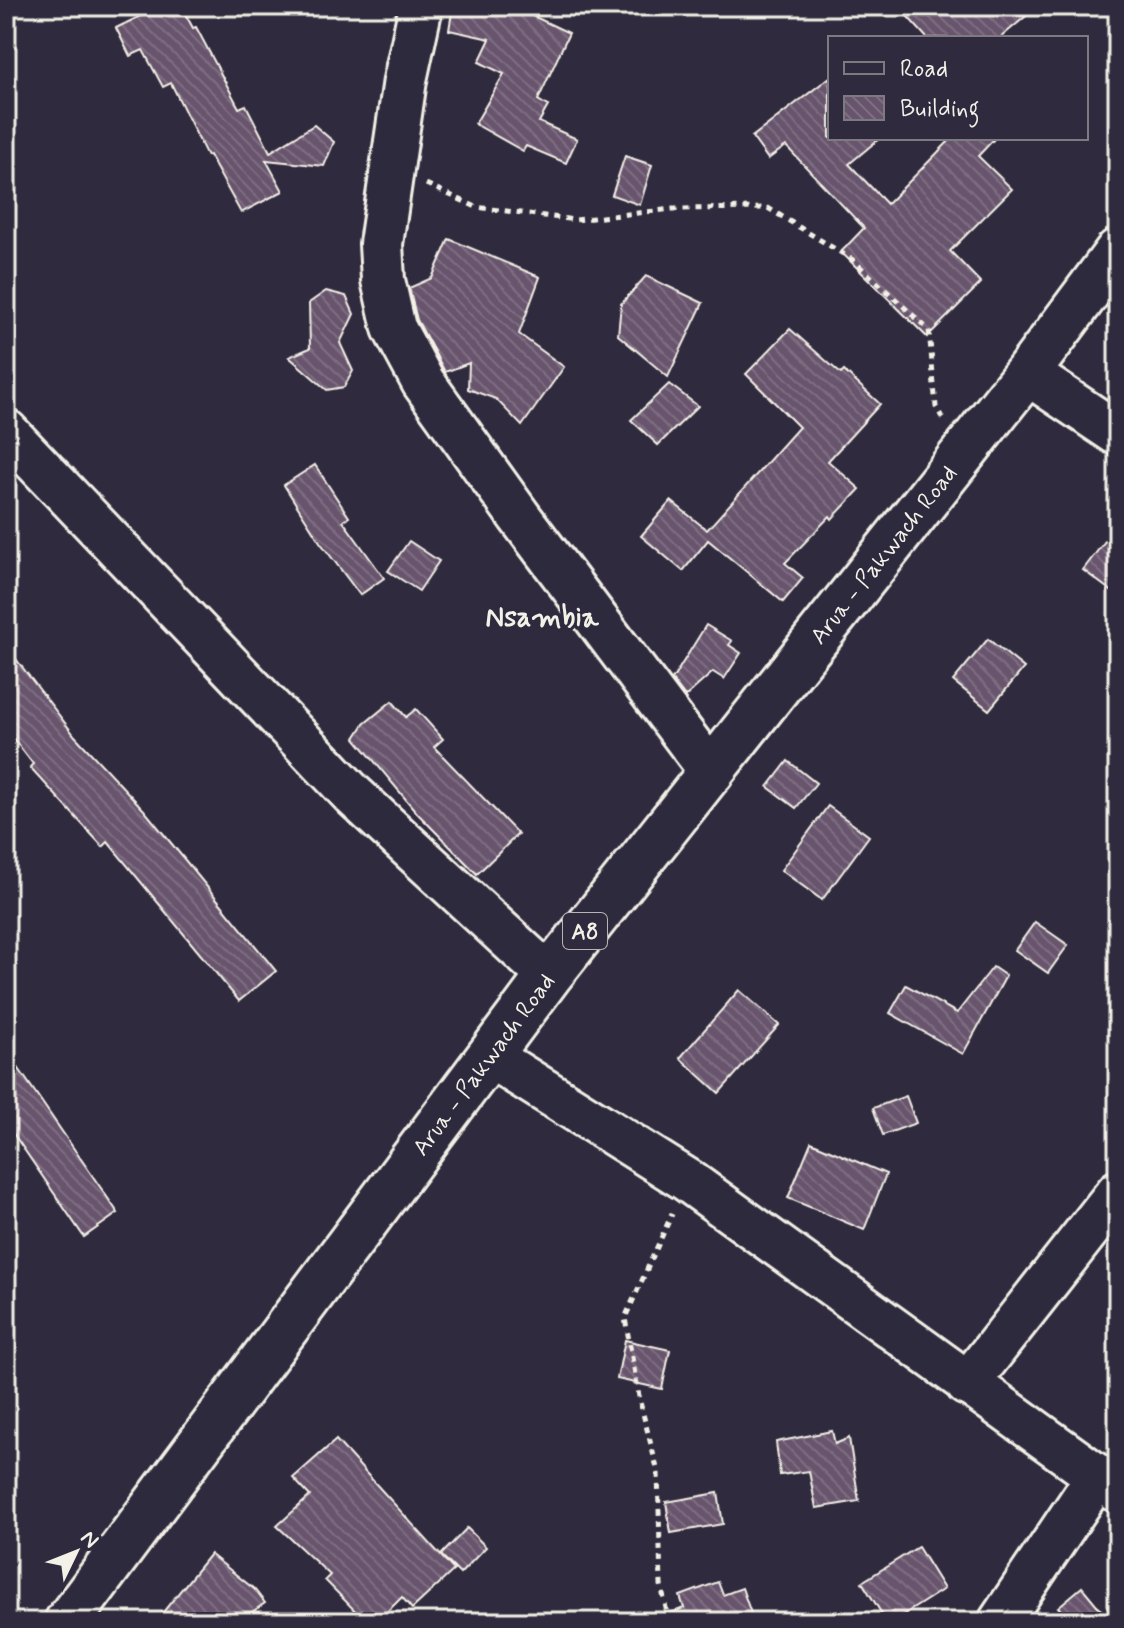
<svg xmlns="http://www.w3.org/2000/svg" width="1124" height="1628" viewBox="0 0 1124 1628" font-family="Mynerve,sans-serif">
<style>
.building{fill:url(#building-back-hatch);stroke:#f4f1e8;stroke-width:2}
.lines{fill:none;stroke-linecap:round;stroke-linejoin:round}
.minor-casing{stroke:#f4f1e8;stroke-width:48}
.primary-casing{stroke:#f4f1e8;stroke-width:50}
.path{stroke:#f4f1e8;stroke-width:5;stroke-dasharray:6 6;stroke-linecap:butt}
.minor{stroke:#2f2a3d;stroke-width:42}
.primary{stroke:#2f2a3d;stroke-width:44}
.labels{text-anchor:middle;stroke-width:6;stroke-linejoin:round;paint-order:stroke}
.shield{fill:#2f2a3d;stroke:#b9b5b5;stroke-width:2}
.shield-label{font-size:22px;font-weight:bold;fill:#f4f1e8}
.street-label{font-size:24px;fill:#f4f1e8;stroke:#2f2a3d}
.quarter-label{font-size:28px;font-weight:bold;fill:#f4f1e8;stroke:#2f2a3d}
</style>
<defs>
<pattern id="building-back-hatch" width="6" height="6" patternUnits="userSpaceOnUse" patternTransform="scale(2)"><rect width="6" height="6" fill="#68556d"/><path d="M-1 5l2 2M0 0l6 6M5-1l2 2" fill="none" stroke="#7e6e82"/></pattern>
</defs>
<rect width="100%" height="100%" fill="#2f2a3d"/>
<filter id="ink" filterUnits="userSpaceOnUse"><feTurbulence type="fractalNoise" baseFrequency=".0125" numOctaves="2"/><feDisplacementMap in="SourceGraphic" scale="16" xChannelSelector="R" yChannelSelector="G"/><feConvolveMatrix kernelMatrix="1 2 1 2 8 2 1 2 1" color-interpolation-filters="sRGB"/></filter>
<g filter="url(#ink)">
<g class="building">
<path d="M161 6H181L193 28 196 27 239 108 246 105 270 152 314 125 334 142 324 166 266 160 283 191 241 213 209 155 207 156 171 83 163 87 143 50 130 56 116 28Z"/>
<path d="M453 6H512L569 33 538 100 548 106 539 122 577 139 566 163 526 146 523 151 475 124 504 74 479 62 490 39 449 30Z"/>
<path d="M898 6H1038L1000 38H927Z"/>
<path d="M830 77V138H880L849 164 887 204 952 138H995L978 156 1012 189 950 251 981 283 927 337 841 252 864 228 786 146 768 159 752 137Z"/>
<path d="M625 156 652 165 640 205 612 195Z"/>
<path d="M449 239 540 277 519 334 564 367 522 426 496 399 468 389 469 363 445 372 417 320 409 288 432 278Z"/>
<path d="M646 276 703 303 668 377 618 335 621 304Z"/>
<path d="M326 291 346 296 354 314 340 343 353 371 344 387 327 390 289 357 310 348 309 303Z"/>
<path d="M790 329 841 374 844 371 880 404 828 461 860 489 832 519 830 516 785 563 803 578 783 602 708 540 683 571 641 536 671 501 707 530 799 427 746 374Z"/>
<path d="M669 384 698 406 658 445 631 420Z"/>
<path d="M315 465 349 517 343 521 384 578 360 595 320 542 284 485Z"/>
<path d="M1118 524V596L1083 570Z"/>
<path d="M409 541 439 561 419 591 388 571Z"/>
<path d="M706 625 732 641 729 645 741 653 724 679 713 672 685 697 672 680Z"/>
<path d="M988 639 1024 668 989 710 953 681Z"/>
<path d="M6 646 75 736 144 810 276 971 239 1001 108 842 103 847 30 767 33 764 6 729Z"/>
<path d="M392 701 406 717 416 709 443 739 434 747 518 834 477 874 418 814 355 738 364 724Z"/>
<path d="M788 761 816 783 796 808 768 787Z"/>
<path d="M828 806 869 836 822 900 781 870Z"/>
<path d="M1035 922 1068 945 1048 973 1015 950Z"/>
<path d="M993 967 1006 976 963 1054 890 1013 906 985 957 1013Z"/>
<path d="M739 990 779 1025 719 1093 680 1058Z"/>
<path d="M6 1050 118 1213 84 1237 6 1123Z"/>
<path d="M906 1096 916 1123 883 1135 873 1108Z"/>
<path d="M811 1142 886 1174 864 1230 788 1198Z"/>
<path d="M625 1340 670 1350 662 1389 617 1379Z"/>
<path d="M832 1431 835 1444 849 1438 859 1501 816 1508 809 1471 780 1475 776 1442Z"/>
<path d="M336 1440 454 1570 412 1609 402 1597 377 1622H366L325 1580 330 1575 277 1526 310 1496 293 1478Z"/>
<path d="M718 1493 723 1524 671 1533 666 1502Z"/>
<path d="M467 1528 486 1547 460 1574 441 1555Z"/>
<path d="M918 1547 944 1589 892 1622H887L862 1582Z"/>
<path d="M210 1554 254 1589 265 1603 238 1622H155Z"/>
<path d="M718 1582 723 1595 742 1588 754 1622H658V1618L684 1608 680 1596Z"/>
<path d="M1082 1587 1111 1622H1071L1058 1607Z"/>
</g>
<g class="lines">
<defs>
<g id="minor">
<path d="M421 6 405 80 381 244 383 280 394 328 423 382 519 516 712 773"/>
<path d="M1027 373 1118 434"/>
<path d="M6 431 353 795 549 976"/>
<path d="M491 1057 687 1180 1118 1491"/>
<path d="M967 1384 1118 1192"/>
<path d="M1000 1622 1098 1476"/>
</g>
<g id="primary">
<path id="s1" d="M67 1622 549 976 1027 373 1118 251"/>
</g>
</defs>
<use href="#minor" class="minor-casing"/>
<use href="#primary" class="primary-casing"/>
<g class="path">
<path d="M426 184 476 207 575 220 673 209 768 208 853 260 929 330 936 407 943 419"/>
<path d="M669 1622 661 1585 658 1472 640 1402 625 1318 672 1214"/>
</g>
<use href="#minor" class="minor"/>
<use href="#primary" class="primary"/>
</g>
</g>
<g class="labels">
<rect class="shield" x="563" y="913" width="44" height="36" rx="6"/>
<g class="shield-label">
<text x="585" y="939">A8</text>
</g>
<g class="street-label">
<text dy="8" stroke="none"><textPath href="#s1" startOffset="1344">Arua - Pakwach Road</textPath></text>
<text dy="8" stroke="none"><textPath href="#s1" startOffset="696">Arua - Pakwach Road</textPath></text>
</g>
<g class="quarter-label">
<text x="542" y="626">Nsambia</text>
</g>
</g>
<rect width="1124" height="1628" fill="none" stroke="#2f2a3d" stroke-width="32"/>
<rect x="16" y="16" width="1092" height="1596" fill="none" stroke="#f4f1e8" stroke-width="3" filter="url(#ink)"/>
<rect x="828" y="36" width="260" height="104" fill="#2f2a3d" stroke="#7e7a81" stroke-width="2"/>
<rect x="844" y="62" width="40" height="12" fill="#2f2a3d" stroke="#7e7a81" stroke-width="2"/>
<text x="900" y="76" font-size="24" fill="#f4f1e8">Road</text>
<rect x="844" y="96" width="40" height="24" fill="url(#building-back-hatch)" stroke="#7e7a81" stroke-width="2"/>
<text x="900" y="116" font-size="24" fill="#f4f1e8">Building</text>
<g transform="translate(76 1552) rotate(47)" stroke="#2f2a3d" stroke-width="6" paint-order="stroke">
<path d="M0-6L14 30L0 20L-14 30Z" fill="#f4f1e8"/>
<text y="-12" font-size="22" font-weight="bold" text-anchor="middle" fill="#f4f1e8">N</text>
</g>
</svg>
